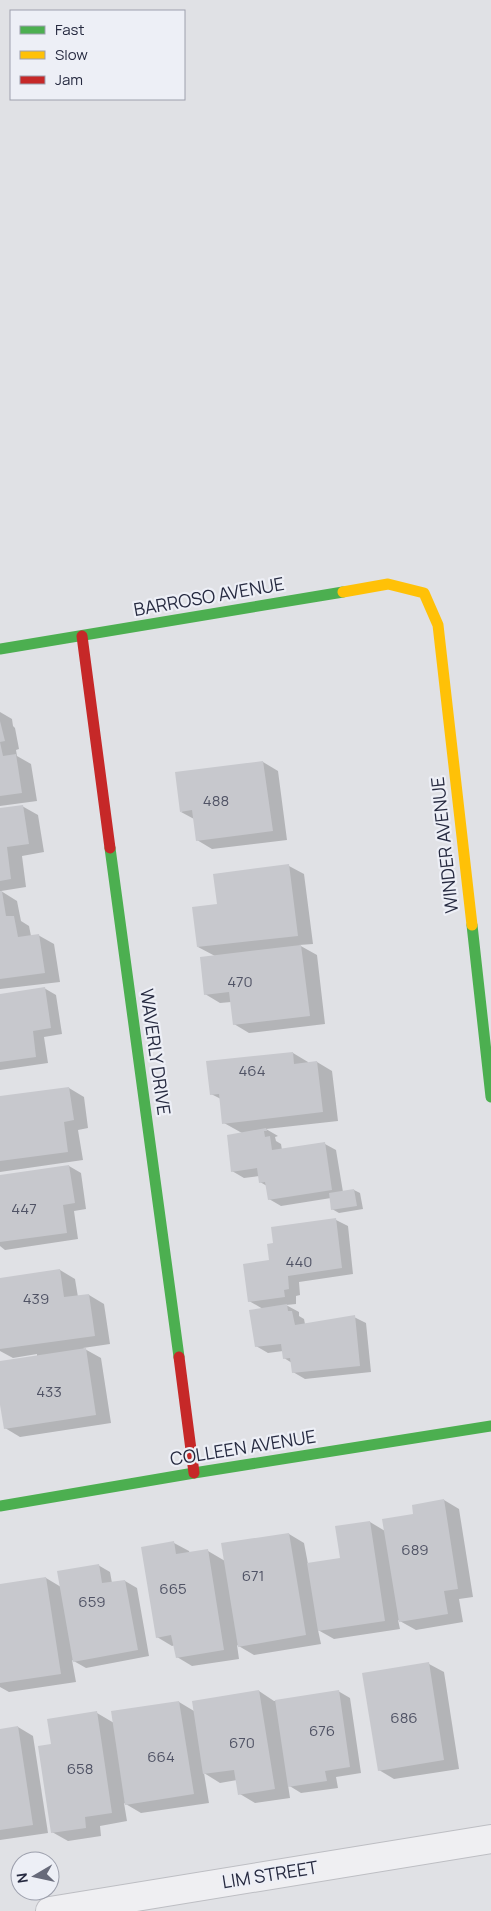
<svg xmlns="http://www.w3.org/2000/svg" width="491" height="1911" viewBox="0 0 491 1911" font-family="Manrope,sans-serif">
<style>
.shadow{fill:#0003}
.building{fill:#c7c8cd}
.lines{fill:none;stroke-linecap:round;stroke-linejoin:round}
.street-casing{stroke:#bdbec3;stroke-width:30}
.street{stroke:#efeff2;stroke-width:28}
.fast{stroke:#4caf50;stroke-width:11}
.slow{stroke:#ffc107;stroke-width:11}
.jam{stroke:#c62828;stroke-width:11}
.labels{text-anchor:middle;stroke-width:4.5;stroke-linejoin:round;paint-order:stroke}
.number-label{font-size:15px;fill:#505365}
.street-label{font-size:18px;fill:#262a40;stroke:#edeff6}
</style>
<rect width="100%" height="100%" fill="#e0e1e5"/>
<g class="shadow">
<path d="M0 712 12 719 13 726 15 728 19 749 16 750 17 756 31 764 37 801 0 806Z"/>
<path d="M263 762 278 771 287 840 212 849 197 840 194 819 181 812Z"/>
<path d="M22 806 38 815 44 852 22 856 26 887 1 891 17 901 21 921 29 926 31 936 38 935 54 944 60 982 0 989V810Z"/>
<path d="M289 866 304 874 313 944 299 945 317 955 325 1024 249 1033 234 1024 231 1002 220 1003 205 994 215 956 198 947 218 905Z"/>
<path d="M44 988 56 995 62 1034 44 1037 48 1063 0 1070V995Z"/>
<path d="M293 1053 308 1062V1063L317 1062 332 1071 338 1121 266 1129 278 1136 275 1137 276 1141 281 1144 282 1150 325 1144 336 1150 343 1192 354 1190 360 1193 363 1209 339 1213 332 1209 331 1198 281 1206 269 1199 267 1186 260 1182 259 1176 244 1178 232 1171 242 1133 224 1123 221 1099 211 1094Z"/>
<path d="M69 1088 84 1097 88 1128 78 1130 83 1160 0 1172V1097Z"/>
<path d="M69 1166 81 1173 86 1209 74 1211 78 1239 5 1250 0 1246V1176Z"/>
<path d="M336 1220 348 1226 353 1274 299 1282 300 1295 296 1296V1304L286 1305 299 1312V1316L304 1319 305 1324 354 1317 366 1323 371 1372 305 1379 293 1372 292 1363 284 1358 283 1351 268 1353 256 1346 263 1309 249 1301 271 1261Z"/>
<path d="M60 1270 75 1279 78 1297 89 1295 104 1304 110 1344 83 1348 101 1358 111 1423 20 1437 5 1428 0 1397V1363L37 1357V1354L13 1358 0 1351V1279Z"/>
<path d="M444 1500 459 1509 473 1597 459 1599 463 1622 416 1630 398 1620 400 1629 334 1639 318 1630 321 1644 254 1655 237 1645 239 1659 192 1666 177 1657 175 1645 172 1646 157 1637 174 1543 189 1551 190 1554 208 1551 225 1561 289 1534 304 1543 308 1564 341 1559 370 1522 385 1531Z"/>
<path d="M98 1565 110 1572 112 1583 125 1581 137 1588 149 1656 86 1668 72 1660 76 1682 9 1692 0 1687V1585L46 1578 61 1587Z"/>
<path d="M429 1664 444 1672 459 1769 394 1779 379 1770Z"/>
<path d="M259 1691 274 1701 338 1691 350 1698 361 1773 336 1777 338 1788 301 1793 288 1785 290 1798 255 1803 240 1794 237 1780 220 1783 204 1773 209 1803 141 1813 124 1803 127 1821 100 1826 101 1836 68 1841 52 1832 53 1745 97 1713 114 1723 179 1702 194 1711Z"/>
<path d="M18 1727 33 1736 48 1833 0 1840V1730Z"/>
</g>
<g class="building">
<path d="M0 721 5 741 0 742Z"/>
<path d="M0 742 3 756 16 754 22 793 0 796Z"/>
<path d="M263 761 273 831 196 841 192 810 180 812 175 772Z"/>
<path d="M23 805 29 844 7 847 11 879 0 881V808Z"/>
<path d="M289 864 298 936 197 947 192 907 217 904 213 874Z"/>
<path d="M0 891H2L6 916H14L18 937 39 934 45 973 0 979Z"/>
<path d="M301 945 310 1016 233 1025 229 992 204 995 200 957Z"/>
<path d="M45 987 51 1028 33 1031 36 1057 0 1062V994Z"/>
<path d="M293 1052 294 1064 317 1061 323 1112 222 1124 219 1094 210 1095 206 1061Z"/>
<path d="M69 1087 74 1120 64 1122 68 1152 0 1161V1096Z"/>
<path d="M266 1128 267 1131H264L265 1137 270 1136 272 1150 325 1142 332 1190 268 1200 265 1182 259 1183 257 1168 231 1172 227 1135Z"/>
<path d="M69 1165 75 1203 63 1205 67 1233 0 1242V1175Z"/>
<path d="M354 1189 357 1206 331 1210 329 1193Z"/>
<path d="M336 1218 342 1268 288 1276 289 1289 284 1290 285 1297 248 1302 243 1264 269 1260 267 1244 273 1243 271 1227Z"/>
<path d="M60 1269 64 1297 89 1294 95 1336 0 1349V1278Z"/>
<path d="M287 1304 288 1311H292L295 1325 355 1315 360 1366 292 1373 290 1358 283 1359 281 1344 255 1347 249 1310Z"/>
<path d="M86 1348 96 1415 4 1429 0 1405V1361Z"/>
<path d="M444 1499 458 1589 444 1591 448 1614 399 1622 382 1519 413 1514 412 1505Z"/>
<path d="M370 1521 385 1621 318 1631 307 1563 340 1558 335 1526Z"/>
<path d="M289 1533 306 1635 238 1647 221 1543Z"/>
<path d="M174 1541 176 1554 208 1549 224 1650 176 1658 171 1635 156 1638 141 1547Z"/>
<path d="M99 1564 102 1583 125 1580 138 1650 73 1662 57 1571Z"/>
<path d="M46 1577 61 1674 0 1683V1584Z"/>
<path d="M429 1662 444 1760 378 1771 362 1673Z"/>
<path d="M259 1690 275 1789 238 1795 234 1770 203 1774 192 1701Z"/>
<path d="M339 1690 350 1767 325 1771 327 1781 288 1787 275 1700Z"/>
<path d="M179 1701 194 1794 125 1805 111 1711Z"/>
<path d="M97 1711 112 1813 85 1817 86 1828 51 1833 38 1746 51 1744 47 1719Z"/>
<path d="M18 1726 33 1825 0 1830V1729Z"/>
</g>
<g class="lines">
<defs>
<path id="street" d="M50 1911 491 1839"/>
</defs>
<use href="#street" class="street-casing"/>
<use href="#street" class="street"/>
<g class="fast">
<path d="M0 649 343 592"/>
<path d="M110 848 179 1357"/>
<path d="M472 925 491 1097"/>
<path d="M0 1506 194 1473 491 1426"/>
</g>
<path class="slow" d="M343 592 388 584 424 593 438 625 472 925"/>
<g class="jam">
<path d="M82 636 110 848"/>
<path d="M179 1357 194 1473"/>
</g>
</g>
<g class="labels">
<g class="number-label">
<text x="216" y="806">488</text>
<text x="240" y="987">470</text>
<text x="252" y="1076">464</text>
<text x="24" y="1214">447</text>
<text x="299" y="1267">440</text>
<text x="36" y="1304">439</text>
<text x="49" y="1397">433</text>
<text x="415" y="1555">689</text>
<text x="253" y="1581">671</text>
<text x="173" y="1594">665</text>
<text x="92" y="1607">659</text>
<text x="404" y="1723">686</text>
<text x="322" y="1736">676</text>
<text x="242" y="1748">670</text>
<text x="161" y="1762">664</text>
<text x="80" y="1774">658</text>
</g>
<g class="street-label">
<text transform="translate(209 597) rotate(-10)" y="6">BARROSO AVENUE</text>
<text transform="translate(445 845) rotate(-96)" y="6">WINDER AVENUE</text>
<text transform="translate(155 1052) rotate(82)" y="6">WAVERLY DRIVE</text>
<text transform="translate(243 1448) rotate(-9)" y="6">COLLEEN AVENUE</text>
<text transform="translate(270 1875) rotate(-9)" y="6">LIM STREET</text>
</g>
</g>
<rect x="10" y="10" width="175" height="90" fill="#edeff6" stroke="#9da0ad"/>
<rect x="20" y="26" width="25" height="8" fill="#4caf50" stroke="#9da0ad"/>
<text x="55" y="35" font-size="15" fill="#262a40">Fast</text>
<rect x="20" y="51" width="25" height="8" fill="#ffc107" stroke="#9da0ad"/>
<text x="55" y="60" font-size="15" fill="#262a40">Slow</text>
<rect x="20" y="76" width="25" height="8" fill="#c62828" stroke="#9da0ad"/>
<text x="55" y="85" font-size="15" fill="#262a40">Jam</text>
<g transform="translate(35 1876) rotate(261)"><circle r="24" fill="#edeff6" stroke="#9da0ad"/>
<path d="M0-4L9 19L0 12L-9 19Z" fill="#676a7a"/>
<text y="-8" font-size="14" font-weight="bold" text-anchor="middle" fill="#262a40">N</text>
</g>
</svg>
